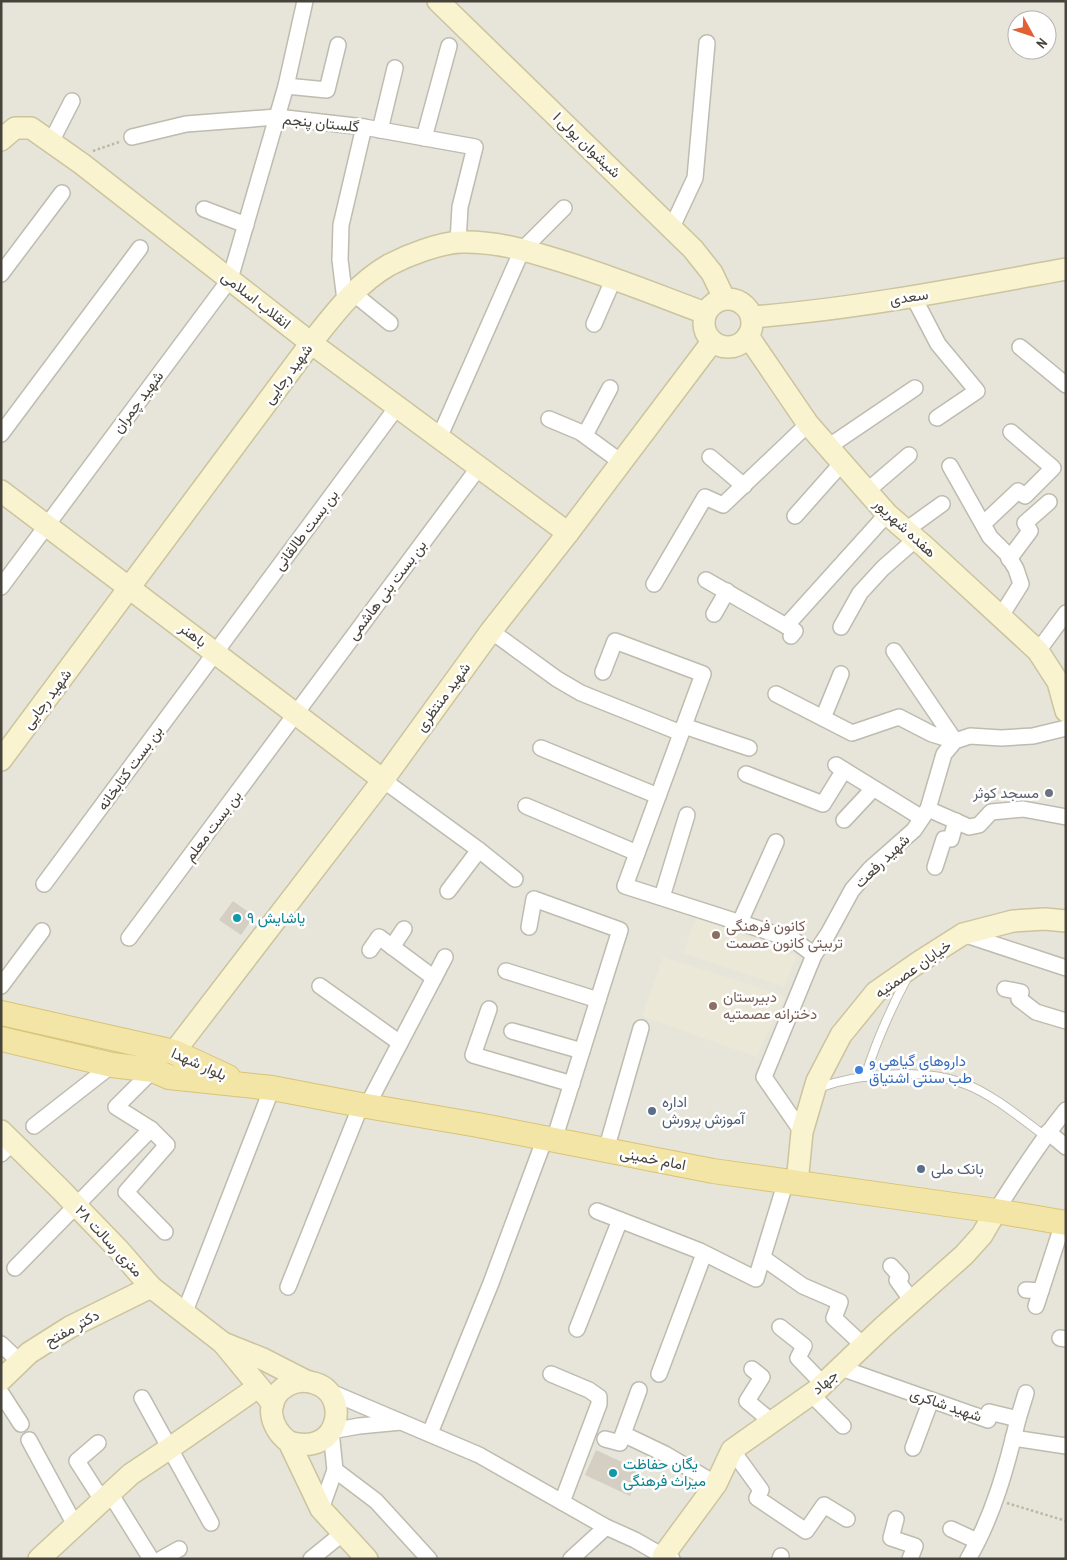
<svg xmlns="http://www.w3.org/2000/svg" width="1067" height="1560" viewBox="0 0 1067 1560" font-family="'Archivo Narrow',Vazirmatn,sans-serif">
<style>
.residential{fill:#e7e4da;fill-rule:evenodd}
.education{fill:#ebe8d7}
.building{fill:#d4cfc2}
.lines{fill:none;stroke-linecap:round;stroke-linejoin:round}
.lane-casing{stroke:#bebbaf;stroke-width:10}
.street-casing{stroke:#bebbaf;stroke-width:18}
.secondary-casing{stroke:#cbc49e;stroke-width:24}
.primary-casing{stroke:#d7c476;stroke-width:26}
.path{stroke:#beb7a2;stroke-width:2.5;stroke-dasharray:2.5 2.5;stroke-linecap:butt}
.lane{stroke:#fff;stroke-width:8}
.street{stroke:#fff;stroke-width:15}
.secondary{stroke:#f9f3d0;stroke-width:21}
.primary{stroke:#f3e5a5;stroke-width:24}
.worship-dot{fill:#6b7280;stroke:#fff;stroke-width:2}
.culture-dot{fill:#0f9aa8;stroke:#fff;stroke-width:2}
.education-dot{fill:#8d6e63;stroke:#fff;stroke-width:2}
.shop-dot{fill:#3f7fe0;stroke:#fff;stroke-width:2}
.service-dot{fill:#5c6f8a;stroke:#fff;stroke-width:2}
.labels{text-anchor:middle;stroke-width:5;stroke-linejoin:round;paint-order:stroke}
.street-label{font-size:15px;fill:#47433a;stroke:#fff}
.worship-label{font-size:15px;fill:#5b616d;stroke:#fff;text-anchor:end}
.culture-label{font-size:15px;fill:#0d838f;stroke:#fff;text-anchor:start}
.education-label{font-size:15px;fill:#785e54;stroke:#fff;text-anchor:start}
.shop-label{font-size:15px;fill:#366cbe;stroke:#fff;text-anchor:start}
.service-label{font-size:15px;fill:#4e5e75;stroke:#fff;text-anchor:start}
</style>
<rect width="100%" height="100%" fill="#f4f2eb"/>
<path class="residential" d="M1 1H1066V1559H1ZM1017 20H1047V50H1017Z"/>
<g class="education">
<path d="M696 918 797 956 784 987 683 953Z"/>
<path d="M663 957 786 996 756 1057 642 1016Z"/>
</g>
<g class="building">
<path d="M233 901 254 916 241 935 219 920Z"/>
<path d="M596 1450 641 1471 630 1496 585 1475Z"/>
</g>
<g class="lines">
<defs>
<g id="lane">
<path d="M865 1077C876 1042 890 1010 907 978"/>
<path d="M818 1088C859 1073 924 1068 965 1084 992 1094 1022 1119 1045 1136"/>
</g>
<g id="street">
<path d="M286 86 327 90 338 45"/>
<path d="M380 130 395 68"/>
<path d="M132 137 186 124 277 117 364 127 475 147 460 207 458 242"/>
<path d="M424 138 449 46"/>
<path d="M51 142 72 101"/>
<path d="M204 209 246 225"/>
<path d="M672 227 695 178 707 43"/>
<path d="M1 274 62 193"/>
<path d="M353 293 390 323"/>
<path d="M913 296 938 344 977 391 937 418"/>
<path d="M345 300 340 260 341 225 364 127"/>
<path d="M594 324 614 278"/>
<path d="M1020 347 1066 385"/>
<path d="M549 419 580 432 621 462"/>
<path d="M1 434 140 248"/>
<path d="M585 435 610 388"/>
<path d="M439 438 522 250 564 208"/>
<path d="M828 447 915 388"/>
<path d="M710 457 744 486"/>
<path d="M950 466 990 537 1007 554 1016 569 1021 584 1001 616"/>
<path d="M867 491 909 455"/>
<path d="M795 516 842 463"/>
<path d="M983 524 1018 491 1025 496 1053 468 1011 432"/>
<path d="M906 530 942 504"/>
<path d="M1009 559 1030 531 1025 523 1049 502"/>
<path d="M706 580 795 631 791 636"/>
<path d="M654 584 705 497 723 505 808 424"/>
<path d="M1 587 230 279 286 86 305 1"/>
<path d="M714 614 727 591"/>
<path d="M786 626 887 514"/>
<path d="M841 627 860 593 883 568 916 539"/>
<path d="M491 631 557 679 581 693 681 733"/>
<path d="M1038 651 1066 613"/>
<path d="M603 672 615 641 703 674 625 886 794 940 814 955"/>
<path d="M776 694 852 733 899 717 932 734 955 741 894 651"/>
<path d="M823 718 841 674"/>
<path d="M684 726 749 748"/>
<path d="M541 748 658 796"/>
<path d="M836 765 922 818"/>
<path d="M746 774 823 804 844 770"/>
<path d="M383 780 479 850 515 879"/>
<path d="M526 806 637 853"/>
<path d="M928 809 969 827 979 825 991 812 1023 809 1066 817"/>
<path d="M844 820 873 789"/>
<path d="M935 867 944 839H951L956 821"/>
<path d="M44 884 397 407"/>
<path d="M448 891 479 850"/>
<path d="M662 897 687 815"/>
<path d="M740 922 776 842"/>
<path d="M529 927 534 899 620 930 554 1140"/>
<path d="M963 934 1066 968"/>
<path d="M129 938 479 467"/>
<path d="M392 947 404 929"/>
<path d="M370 950 379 937 434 978"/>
<path d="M506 971 598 1000"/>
<path d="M1 986 42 931"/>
<path d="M320 986 400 1043"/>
<path d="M1005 989 1021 992 1019 999 1036 1012 1066 1021"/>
<path d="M489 1009 473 1055 572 1084"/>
<path d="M512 1031 582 1051"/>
<path d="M153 1070 116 1107 151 1129 167 1145 126 1192 165 1232"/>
<path d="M367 1106 445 957"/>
<path d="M34 1126 112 1065"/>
<path d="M802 1132 764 1077 814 955 828 934 852 890 871 868 914 830 928 809 944 754 955 741 970 736 1001 738 1033 736 1066 728"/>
<path d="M1048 1132 1066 1147"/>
<path d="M606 1150 641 1028"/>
<path d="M1 1154 13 1142"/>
<path d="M597 1211 700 1251 756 1279 786 1181"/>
<path d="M996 1211C1018 1176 1040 1142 1066 1110"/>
<path d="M763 1258 803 1286 840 1302 834 1318 864 1346"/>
<path d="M891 1266 901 1277 897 1280 912 1301"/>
<path d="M15 1268 151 1129"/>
<path d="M288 1287 361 1105"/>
<path d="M1026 1290 1041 1291"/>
<path d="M1036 1306 1063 1223"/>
<path d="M184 1314 272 1088"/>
<path d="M780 1327 804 1346 798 1358 823 1384"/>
<path d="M577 1329 620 1220"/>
<path d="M1060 1338 1066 1339"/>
<path d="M1 1344 20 1362"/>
<path d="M841 1368 988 1420 989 1412 1018 1419C1007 1466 993 1517 968 1559"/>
<path d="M752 1369 762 1377 747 1401 772 1422"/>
<path d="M551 1374 589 1390 599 1397V1404L562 1502"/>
<path d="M659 1374 704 1254"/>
<path d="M326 1390 479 1455 606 1527"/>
<path d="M639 1390 623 1434 665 1454 716 1484"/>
<path d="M1 1393 21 1424"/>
<path d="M811 1394 843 1426"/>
<path d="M142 1398 211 1523"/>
<path d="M1018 1419 1026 1393"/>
<path d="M430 1433 491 1283 545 1138"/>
<path d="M1013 1438 1066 1446"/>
<path d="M605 1439 620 1443 623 1434"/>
<path d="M29 1440 75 1525"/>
<path d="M98 1443 77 1461 102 1500"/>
<path d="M913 1448 931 1400"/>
<path d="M732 1450 761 1490 757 1498 806 1531 824 1505 847 1519"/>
<path d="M335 1470 376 1501 429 1559"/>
<path d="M110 1493 151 1559"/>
<path d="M321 1509 335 1470 331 1431 359 1426 401 1422"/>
<path d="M896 1519 891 1538 915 1546 910 1559"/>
<path d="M951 1529 977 1541"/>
<path d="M161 1559 179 1549"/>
<path d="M311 1559 343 1533"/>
<path d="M571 1559 606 1527 635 1540 663 1556 672 1559"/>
<path d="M780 1559 781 1556"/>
</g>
<g id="secondary">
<path d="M438 1 693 249 712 273 724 298"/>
<path d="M1 140 15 128H31L82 164 311 343 568 533"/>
<circle cx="728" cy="323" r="24"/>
<path d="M752 317C857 309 962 288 1066 269"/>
<path d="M748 336 808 424 887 514 924 546 1038 651 1058 682 1066 711"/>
<path d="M1 491 383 780"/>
<path d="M1 760 311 343C334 314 356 284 389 265 408 255 439 243 461 242 492 241 522 249 551 258 603 273 654 294 705 313"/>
<path d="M174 1052 383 780 491 631 568 533 712 342"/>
<path d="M1 1131 60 1189 118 1249 151 1287 223 1343 273 1404"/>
<path d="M797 1183 802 1132 817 1081 841 1035 876 992 919 962 963 934 1013 921 1045 919 1066 921"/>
<path d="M223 1343 263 1359 306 1381"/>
<path d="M1 1380 29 1353 70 1327 151 1287"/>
<path d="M289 1442C341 1458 351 1393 314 1383 304 1380 296 1381 288 1385 263 1399 269 1427 289 1442L321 1509 367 1559"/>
<path d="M39 1559 131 1474 170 1448 258 1387"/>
<path d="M666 1559 663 1556 716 1484 732 1450 817 1390 883 1327 964 1255 982 1235 996 1211"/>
</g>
<g id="primary">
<path d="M1 1013 174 1052 228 1077"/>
<path d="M1 1039 112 1065 153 1070 169 1077 272 1088 361 1105 478 1125 713 1171 996 1211 1066 1223"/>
</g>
</defs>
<use href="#lane" class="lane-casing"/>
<use href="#street" class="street-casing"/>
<use href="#secondary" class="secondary-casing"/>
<use href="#primary" class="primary-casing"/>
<g class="path">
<path d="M93 151 119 142"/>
<path d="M1007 1503 1066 1521"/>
</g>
<use href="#lane" class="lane"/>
<use href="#street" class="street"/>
<use href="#secondary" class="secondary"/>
<use href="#primary" class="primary"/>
</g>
<circle class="worship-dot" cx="1049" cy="793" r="5"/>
<g class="culture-dot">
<circle cx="237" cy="918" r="5"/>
<circle cx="613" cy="1473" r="5"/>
</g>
<g class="education-dot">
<circle cx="716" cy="935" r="5"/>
<circle cx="713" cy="1006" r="5"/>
</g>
<circle class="shop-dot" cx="859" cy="1070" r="5"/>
<g class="service-dot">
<circle cx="652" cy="1111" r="5"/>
<circle cx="921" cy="1169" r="5"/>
</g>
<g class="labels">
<g class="street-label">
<text transform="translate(321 123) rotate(6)" y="5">گلستان پنجم</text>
<text transform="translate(587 145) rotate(44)" y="5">شیشوان یولی ا</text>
<text transform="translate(909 297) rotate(-9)" y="5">سعدی</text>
<text transform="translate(256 300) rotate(38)" y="5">انقلاب اسلامی</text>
<text transform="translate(288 374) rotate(-53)" y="5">شهید رجایی</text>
<text transform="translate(138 402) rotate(-53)" y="5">شهید چمران</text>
<text transform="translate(905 528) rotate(43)" y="5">هفده شهریور</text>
<text transform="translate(306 530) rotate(-53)" y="5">بن بست طالقانی</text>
<text transform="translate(387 590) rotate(-53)" y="5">بن بست بنی هاشمی</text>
<text transform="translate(193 635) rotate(37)" y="5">باهنر</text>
<text transform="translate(443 697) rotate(-54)" y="5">شهید منتظری</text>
<text transform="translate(47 699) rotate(-53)" y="5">شهید رجایی</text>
<text transform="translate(130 768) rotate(-54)" y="5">بن بست کتابخانه</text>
<text transform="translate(213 826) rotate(-53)" y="5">بن بست معلم</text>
<text transform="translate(882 861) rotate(-44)" y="5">شهید رفعت</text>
<text transform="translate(913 969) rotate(-35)" y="5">خیابان عصمتیه</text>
<text transform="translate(199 1064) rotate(24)" y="5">بلوار شهدا</text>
<text transform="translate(653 1159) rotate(11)" y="5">امام خمینی</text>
<text transform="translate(109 1241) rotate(47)" y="5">۲۸ متری رسالت</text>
<text transform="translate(72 1328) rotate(-29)" y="5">دکتر مفتح</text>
<text transform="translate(825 1382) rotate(-41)" y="5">جهاد</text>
<text transform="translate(946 1405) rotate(19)" y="5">شهید شاکری</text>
</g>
<g class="worship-label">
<text x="1039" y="798">مسجد کوثر</text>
</g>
<g class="culture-label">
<text x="247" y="923">یاشایش ۹</text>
<text x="623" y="1469">یگان حفاظت<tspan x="623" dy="17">میراث فرهنگی</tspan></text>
</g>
<g class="education-label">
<text x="726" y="931">کانون فرهنگی<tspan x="726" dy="17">تربیتی کانون عصمت</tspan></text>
<text x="723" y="1002">دبیرستان<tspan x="723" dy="17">دخترانه عصمتیه</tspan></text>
</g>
<g class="shop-label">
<text x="869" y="1066">داروهای گیاهی و<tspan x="869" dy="17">طب سنتی اشتیاق</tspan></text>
</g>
<g class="service-label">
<text x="662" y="1107">اداره<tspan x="662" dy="17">آموزش پرورش</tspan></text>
<text x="931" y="1174">بانک ملی</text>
</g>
</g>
<rect width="1067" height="1560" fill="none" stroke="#47433a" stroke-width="5"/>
<g transform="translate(1032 35) rotate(130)"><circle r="24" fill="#ffffff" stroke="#b5b4b0"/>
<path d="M0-4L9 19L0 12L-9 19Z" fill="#e16135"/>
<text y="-8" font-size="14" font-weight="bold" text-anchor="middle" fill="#47433a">N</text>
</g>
</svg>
